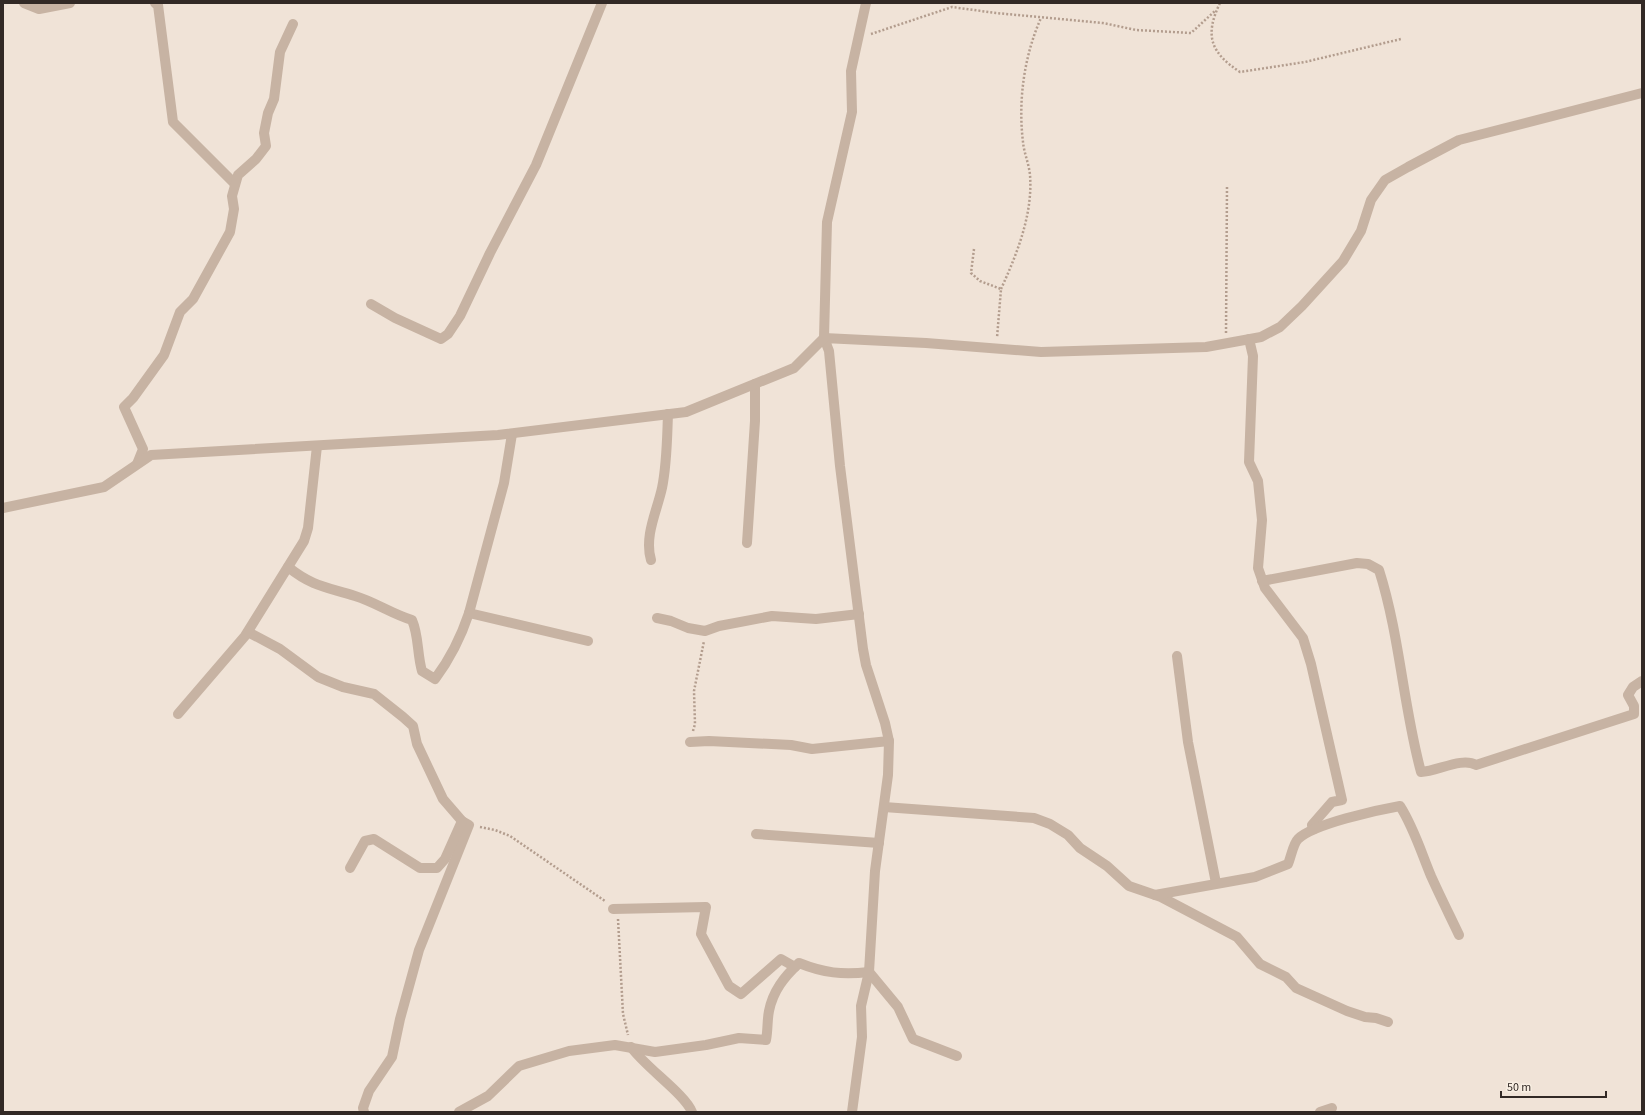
<svg xmlns="http://www.w3.org/2000/svg" width="1645" height="1115" viewBox="0 0 1645 1115" font-family="'Source Sans 3',sans-serif">
<style>
.lines{fill:none;stroke-linecap:round;stroke-linejoin:round}
.path{stroke:#b39d8e;stroke-width:2.5;stroke-dasharray:2 2;stroke-linecap:butt}
.minor{stroke:#c7b3a3;stroke-width:10}
.tertiary{stroke:#c7b3a3;stroke-width:10}
</style>
<rect width="100%" height="100%" fill="#f0e3d7"/>
<g class="lines">
<g class="path">
<path d="M1220 3C1204 36 1211 53 1240 72L1305 62 1401 39"/>
<path d="M871 34 952 7 996 13 1103 23 1136 30 1191 33 1216 10"/>
<path d="M974 249 971 273 980 281 1001 289 997 338"/>
<path d="M1001 289C1017 254 1033 214 1030 175 1029 164 1024 153 1023 142 1018 101 1024 56 1041 18"/>
<path d="M1226 333 1227 186"/>
<path d="M693 731 695 724 694 691 704 641"/>
<path d="M480 827 495 830 510 836 605 901"/>
<path d="M618 919 623 1014 628 1035"/>
</g>
<g class="minor">
<path d="M24 3 39 9 70 3"/>
<path d="M155 3 158 5 173 122 235 184"/>
<path d="M371 304 395 318 441 339 448 334 460 316 490 253 536 165 602 3"/>
<path d="M1249 339 1253 356 1249 462 1258 481 1262 520 1258 568 1265 588 1303 638 1311 664 1342 800 1332 802 1312 825 1314 829"/>
<path d="M137 464 143 449 124 407 133 398 164 355 180 312 193 299 230 232 234 209 232 196 238 175 256 159 266 146 264 133 268 113 274 99 280 52 293 24"/>
<path d="M747 543 755 421V384"/>
<path d="M651 560C644 536 657 511 662 488 667 464 667 439 668 414"/>
<path d="M288 567C313 587 327 587 355 596 375 602 392 614 412 620 419 636 417 654 422 671L435 679C450 659 461 637 469 613L504 483 512 434"/>
<path d="M1262 581 1357 563 1368 564 1379 570C1400 636 1403 706 1421 772 1438 771 1462 757 1476 765L1634 714V706L1628 695 1633 687 1642 681"/>
<path d="M469 613 588 641"/>
<path d="M657 618 671 621 688 628 705 631 719 626 772 616 816 619 859 614"/>
<path d="M248 632 280 649 318 677 343 687 374 694 403 717 413 726 417 744 443 799 462 821 469 825 419 950 400 1019 392 1057 369 1091 363 1108 364 1112"/>
<path d="M1177 656 1188 742 1216 883"/>
<path d="M178 714 245 636 304 541 308 528 317 446"/>
<path d="M690 742 709 741 791 745 812 749 889 741"/>
<path d="M884 807 1034 818 1050 824 1068 835 1080 848 1107 866 1129 886 1161 897 1237 937 1260 964 1286 977 1296 988 1347 1011 1365 1017 1376 1018 1388 1022"/>
<path d="M756 834 879 843"/>
<path d="M350 868 365 841 374 839 420 868H437L445 859 462 821"/>
<path d="M1155 895 1255 877 1288 864C1291 857 1293 844 1298 839 1313 824 1377 810 1400 806 1414 828 1421 852 1431 876 1440 896 1450 916 1459 935"/>
<path d="M613 909 706 907 701 934 729 986 741 994 781 959 795 967"/>
<path d="M631 1047C645 1067 685 1094 692 1112"/>
<path d="M459 1112 488 1096 519 1066 569 1051 615 1045 655 1052 706 1045 739 1038 766 1040C768 1030 767 1021 769 1011 773 991 784 977 799 963 824 973 842 975 869 972L898 1007 913 1039 957 1056"/>
<path d="M852 1112 862 1037 861 1006 869 972 875 871 888 775 889 741 885 723 866 665 863 649 840 466 829 351 824 338 926 343 1041 352 1206 347 1261 337 1280 327 1302 306 1343 261 1361 231 1371 200 1385 180 1408 167 1459 140 1642 93"/>
<path d="M1320 1112 1332 1108"/>
</g>
<path class="tertiary" d="M3 508 104 487 151 455 498 435 686 412 794 368 824 338 827 222 852 112 851 71 866 3"/>
</g>
<rect width="1645" height="1115" fill="none" stroke="#322925" stroke-width="8"/>
<path d="M1501 1091v6h105v-6" fill="none" stroke="#322925" stroke-width="2"/>
<text x="1507" y="1091" font-size="12" fill="#322925" stroke="#f8eee2" stroke-width="3" paint-order="stroke">50 m</text>
</svg>
